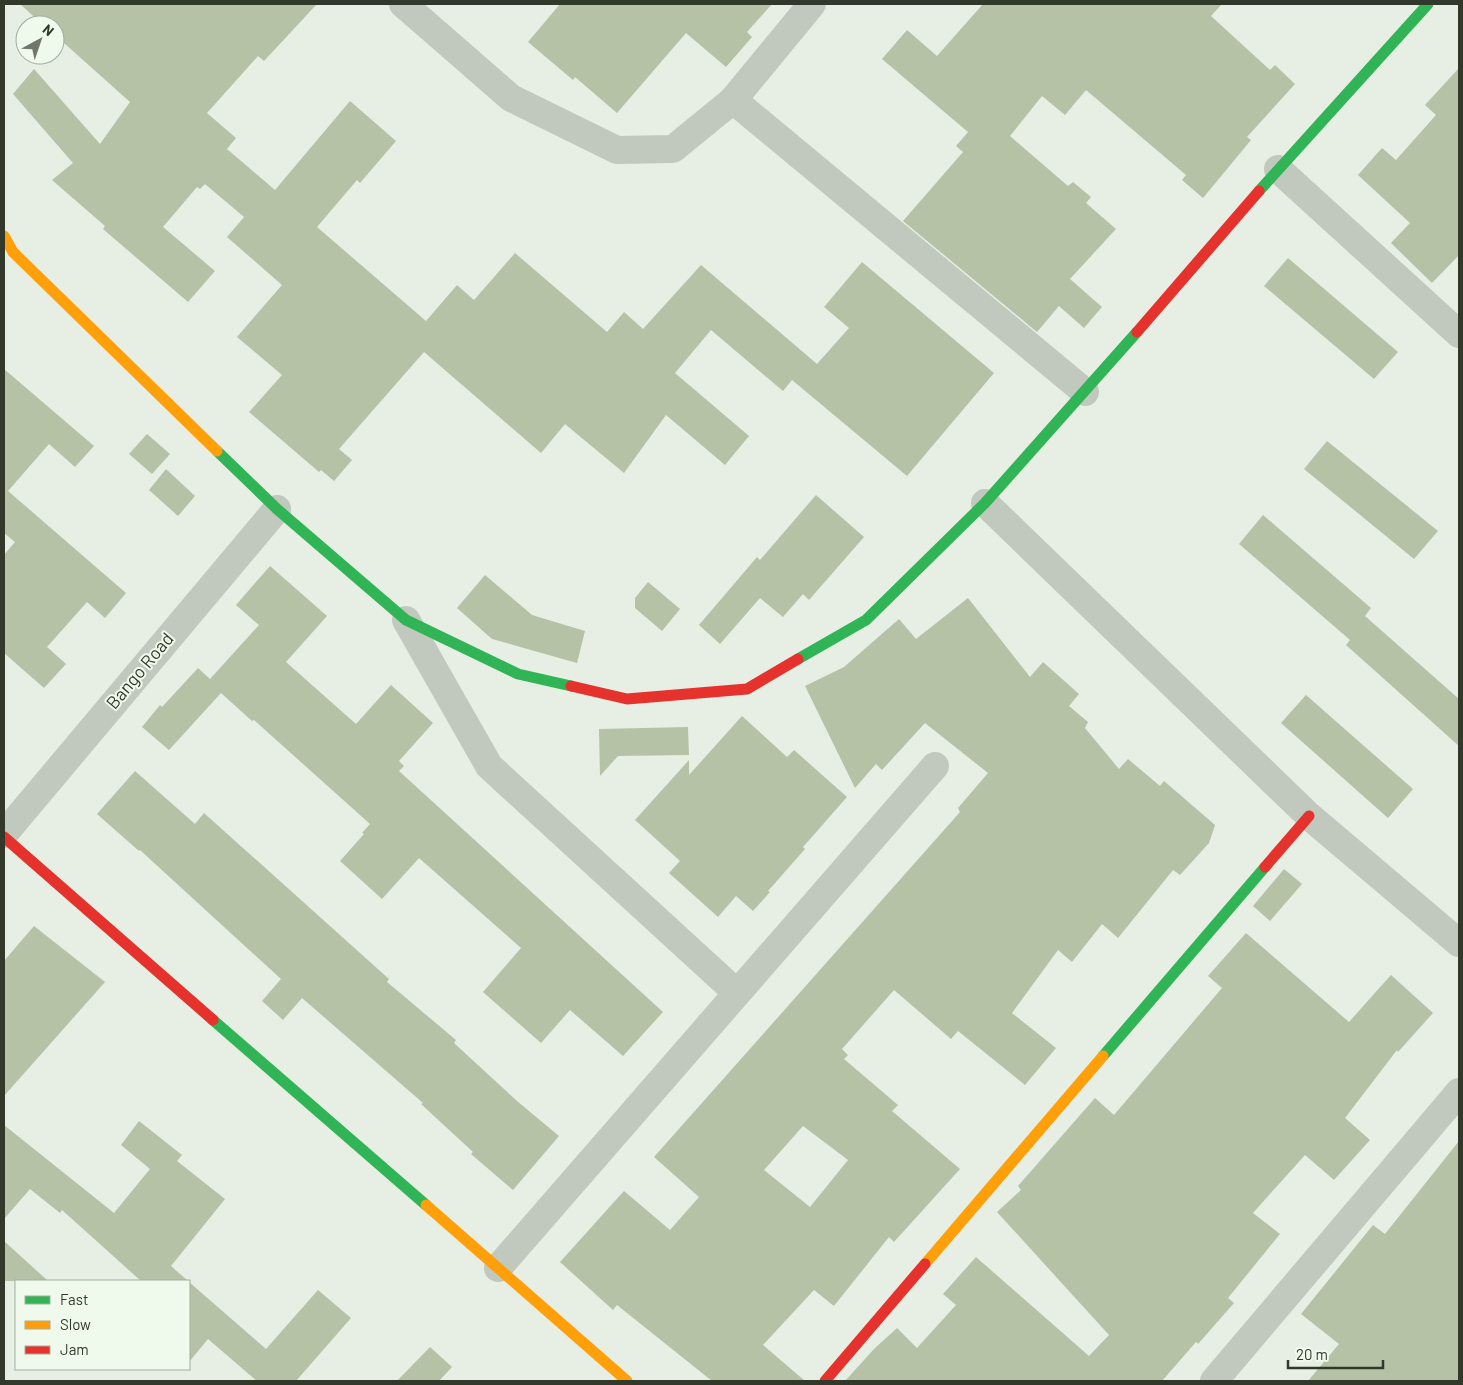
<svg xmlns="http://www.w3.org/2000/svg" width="1463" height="1385" viewBox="0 0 1463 1385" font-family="Barlow,sans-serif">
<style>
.building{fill:#b5c2a6;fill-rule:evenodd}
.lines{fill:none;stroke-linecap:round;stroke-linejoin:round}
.street{stroke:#c1c8bd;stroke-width:28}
.fast{stroke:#30b455;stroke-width:11}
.slow{stroke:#ff9f0a;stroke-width:11}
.jam{stroke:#e5322d;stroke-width:11}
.labels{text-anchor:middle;stroke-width:4;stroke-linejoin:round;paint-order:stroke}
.street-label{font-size:18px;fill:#32392a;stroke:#f0faec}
</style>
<rect width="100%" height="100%" fill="#e7eee4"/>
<g class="building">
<path d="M20 4H317L264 61 258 56 207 113 236 138 227 149 275 190 350 101 396 141 360 183 357 180 317 227 426 321 457 285 474 300 515 253 607 332 624 312 643 329 701 265 817 364 849 328 824 307 862 262 994 373 907 476 792 380 783 391 711 330 675 373 749 436 725 465 666 415 624 473 565 424 541 453 424 352 339 449 352 460 334 481 321 470 319 472 249 412 282 375 237 337 282 285 227 237 244 217 205 184 200 189 197 187 163 227 215 271 188 302 103 229 105 226 52 180 73 163 13 94 34 69 100 144 130 102 55 35V25H43Z"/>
<path d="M560 4H772L747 32 752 37 726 67 686 33 617 113 575 77 573 80 528 42Z"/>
<path d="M983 4H1222L1211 16 1270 70 1275 65 1295 84 1247 137 1251 140 1203 198 1182 180 1186 175 1086 90 1065 115 1042 96 1010 136 1068 186 1073 182 1091 197 1086 203 1116 229 1070 279 1102 307 1084 328 1059 306 1037 332 903 221 963 152 956 146 968 132 882 59 907 30 937 56Z"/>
<path d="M1459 68V255L1432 283 1391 243 1410 223 1358 175 1382 148 1396 160 1436 115 1425 105Z"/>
<path d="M1288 258 1398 352 1374 379 1264 286Z"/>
<path d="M4 369 94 446 75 467 49 444 8 491 126 593 105 618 87 602 47 647 66 664 44 688 4 653V555L15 542 4 533Z"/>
<path d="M147 434 170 454 152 474 129 454Z"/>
<path d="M1327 441 1438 531 1414 559 1304 469Z"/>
<path d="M166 469 195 496 178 516 149 490Z"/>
<path d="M816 495 864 537 809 600 803 594 783 617 760 598 720 644 699 625 757 557 760 560Z"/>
<path d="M1263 515 1371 608 1365 616 1459 699V746L1346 645 1350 640 1239 544Z"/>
<path d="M270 566 327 616 286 662 356 724 391 685 433 723 399 761 404 766 399 771 663 1012 623 1056 570 1010 541 1043 483 992 521 948 419 858 382 899 340 861 364 834 362 833 370 824 254 720 252 721 221 693 169 750 142 727 160 705 162 707 198 668 210 679 259 625 236 605Z"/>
<path d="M485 575 532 615 585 631 577 663 492 639 457 608Z"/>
<path d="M648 582 680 609 662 631 635 608V598Z"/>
<path d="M968 598 1030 677 1043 662 1079 694 1069 706 1088 722 1085 728 1119 769 1128 759 1160 786 1164 781 1215 825 1209 843 1180 875 1173 870 1118 938 1102 924 1072 962 1058 950 1012 1013 1056 1048 1025 1085 958 1031 951 1039 894 990 842 1049 848 1055 844 1059 898 1105 892 1111 960 1169 894 1242 889 1237 834 1306 814 1290 763 1345 805 1381H712L617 1305 613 1310 560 1262 624 1191 670 1230 699 1197 654 1157 960 812 958 808 988 773 925 723 882 770 876 764 855 788 805 686 844 667 899 619 916 639ZM803 1126 848 1160 810 1207 764 1170Z"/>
<path d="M1306 695 1413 789 1388 818 1281 723Z"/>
<path d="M742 716 787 757 794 750 847 797 803 847 805 849 768 891 770 892 753 911 736 896 718 917 669 873 680 861 635 820 689 760V775Z"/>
<path d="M688 727 689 755 618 756 600 776 599 729Z"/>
<path d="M135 771 195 824 204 813 389 979 387 982 456 1040 454 1043 517 1101 559 1136 513 1190 471 1154 473 1152 421 1104 423 1103 302 998 283 1020 262 1001 281 979 140 850 139 851 97 814Z"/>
<path d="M1284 869 1302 884 1270 921 1253 906Z"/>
<path d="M34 926 105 982 4 1096V961Z"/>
<path d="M1246 933 1349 1022 1391 975 1433 1013 1398 1052 1397 1050 1345 1118 1370 1140 1334 1180 1305 1155 1253 1213 1280 1234 1228 1298 1234 1303 1198 1344 1196 1342 1162 1381H845L874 1349 897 1328 917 1348 956 1305 943 1294 976 1257 1089 1356 1109 1335 997 1212 1021 1190 1018 1186 1095 1098 1114 1115 1222 988 1208 976Z"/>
<path d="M139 1121 182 1155 177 1161 225 1199 171 1266 188 1281H141L62 1210 60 1213 30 1189 4 1219V1125L114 1213 150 1169 121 1145Z"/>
<path d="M1459 1141V1381H1308L1339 1344 1301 1314 1373 1225 1385 1234Z"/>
<path d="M4 1241 48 1281H4Z"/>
<path d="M189 1282 266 1349 318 1290 351 1318 296 1381H257L208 1339 189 1362Z"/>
<path d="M430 1347 452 1367 439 1381H397Z"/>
</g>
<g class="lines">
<g class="street">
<path d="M403 4 511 98 617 150 673 149 733 100 812 4"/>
<path d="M733 100 1085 392"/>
<path d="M1278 169 1459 334"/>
<path d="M985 503 1309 816 1459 943"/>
<path d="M406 620 489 766 737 993"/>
<path d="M4 834 277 509"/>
<path d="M498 1268 935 766"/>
<path d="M1214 1381 1459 1092"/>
</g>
<g class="fast">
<path d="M1259 191 1428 4"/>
<path d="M217 451 277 509 406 620 518 674 571 686"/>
<path d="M798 659 866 620 985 503 1137 332"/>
<path d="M213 1020 426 1205"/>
<path d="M1103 1056 1265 867"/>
</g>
<g class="slow">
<path d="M4 236 13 252 217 451"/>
<path d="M426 1205 627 1381"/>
<path d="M925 1264 1103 1056"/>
</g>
<g class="jam">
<path d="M1137 332 1259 191"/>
<path d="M571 686 627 699 747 689 798 659"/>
<path d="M4 837 213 1020"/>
<path d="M1265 867 1309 816"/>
<path d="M825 1381 925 1264"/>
</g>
</g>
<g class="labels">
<g class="street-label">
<text transform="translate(140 671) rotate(-50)" y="6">Bango Road</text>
</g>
</g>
<rect width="1463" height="1385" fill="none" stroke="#32392a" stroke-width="10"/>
<rect x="15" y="1280" width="175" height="90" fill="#f0faec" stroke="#a4ad9e"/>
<rect x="25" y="1296" width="25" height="8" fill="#30b455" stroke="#a4ad9e"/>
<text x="60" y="1305" font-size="15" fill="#32392a">Fast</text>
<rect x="25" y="1321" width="25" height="8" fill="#ff9f0a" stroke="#a4ad9e"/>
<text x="60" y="1330" font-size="15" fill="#32392a">Slow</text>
<rect x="25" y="1346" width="25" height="8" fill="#e5322d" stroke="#a4ad9e"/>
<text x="60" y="1355" font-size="15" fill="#32392a">Jam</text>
<g transform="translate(40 40) rotate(40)"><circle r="24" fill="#f0faec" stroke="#a4ad9e"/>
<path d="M0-4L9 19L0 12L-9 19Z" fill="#71786b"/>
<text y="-8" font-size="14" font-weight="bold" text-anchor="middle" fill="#32392a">N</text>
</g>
<path d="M1288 1360v8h95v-8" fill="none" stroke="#32392a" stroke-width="2.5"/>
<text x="1296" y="1360" font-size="15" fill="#32392a" stroke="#f0faec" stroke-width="4" paint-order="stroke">20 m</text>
</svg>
